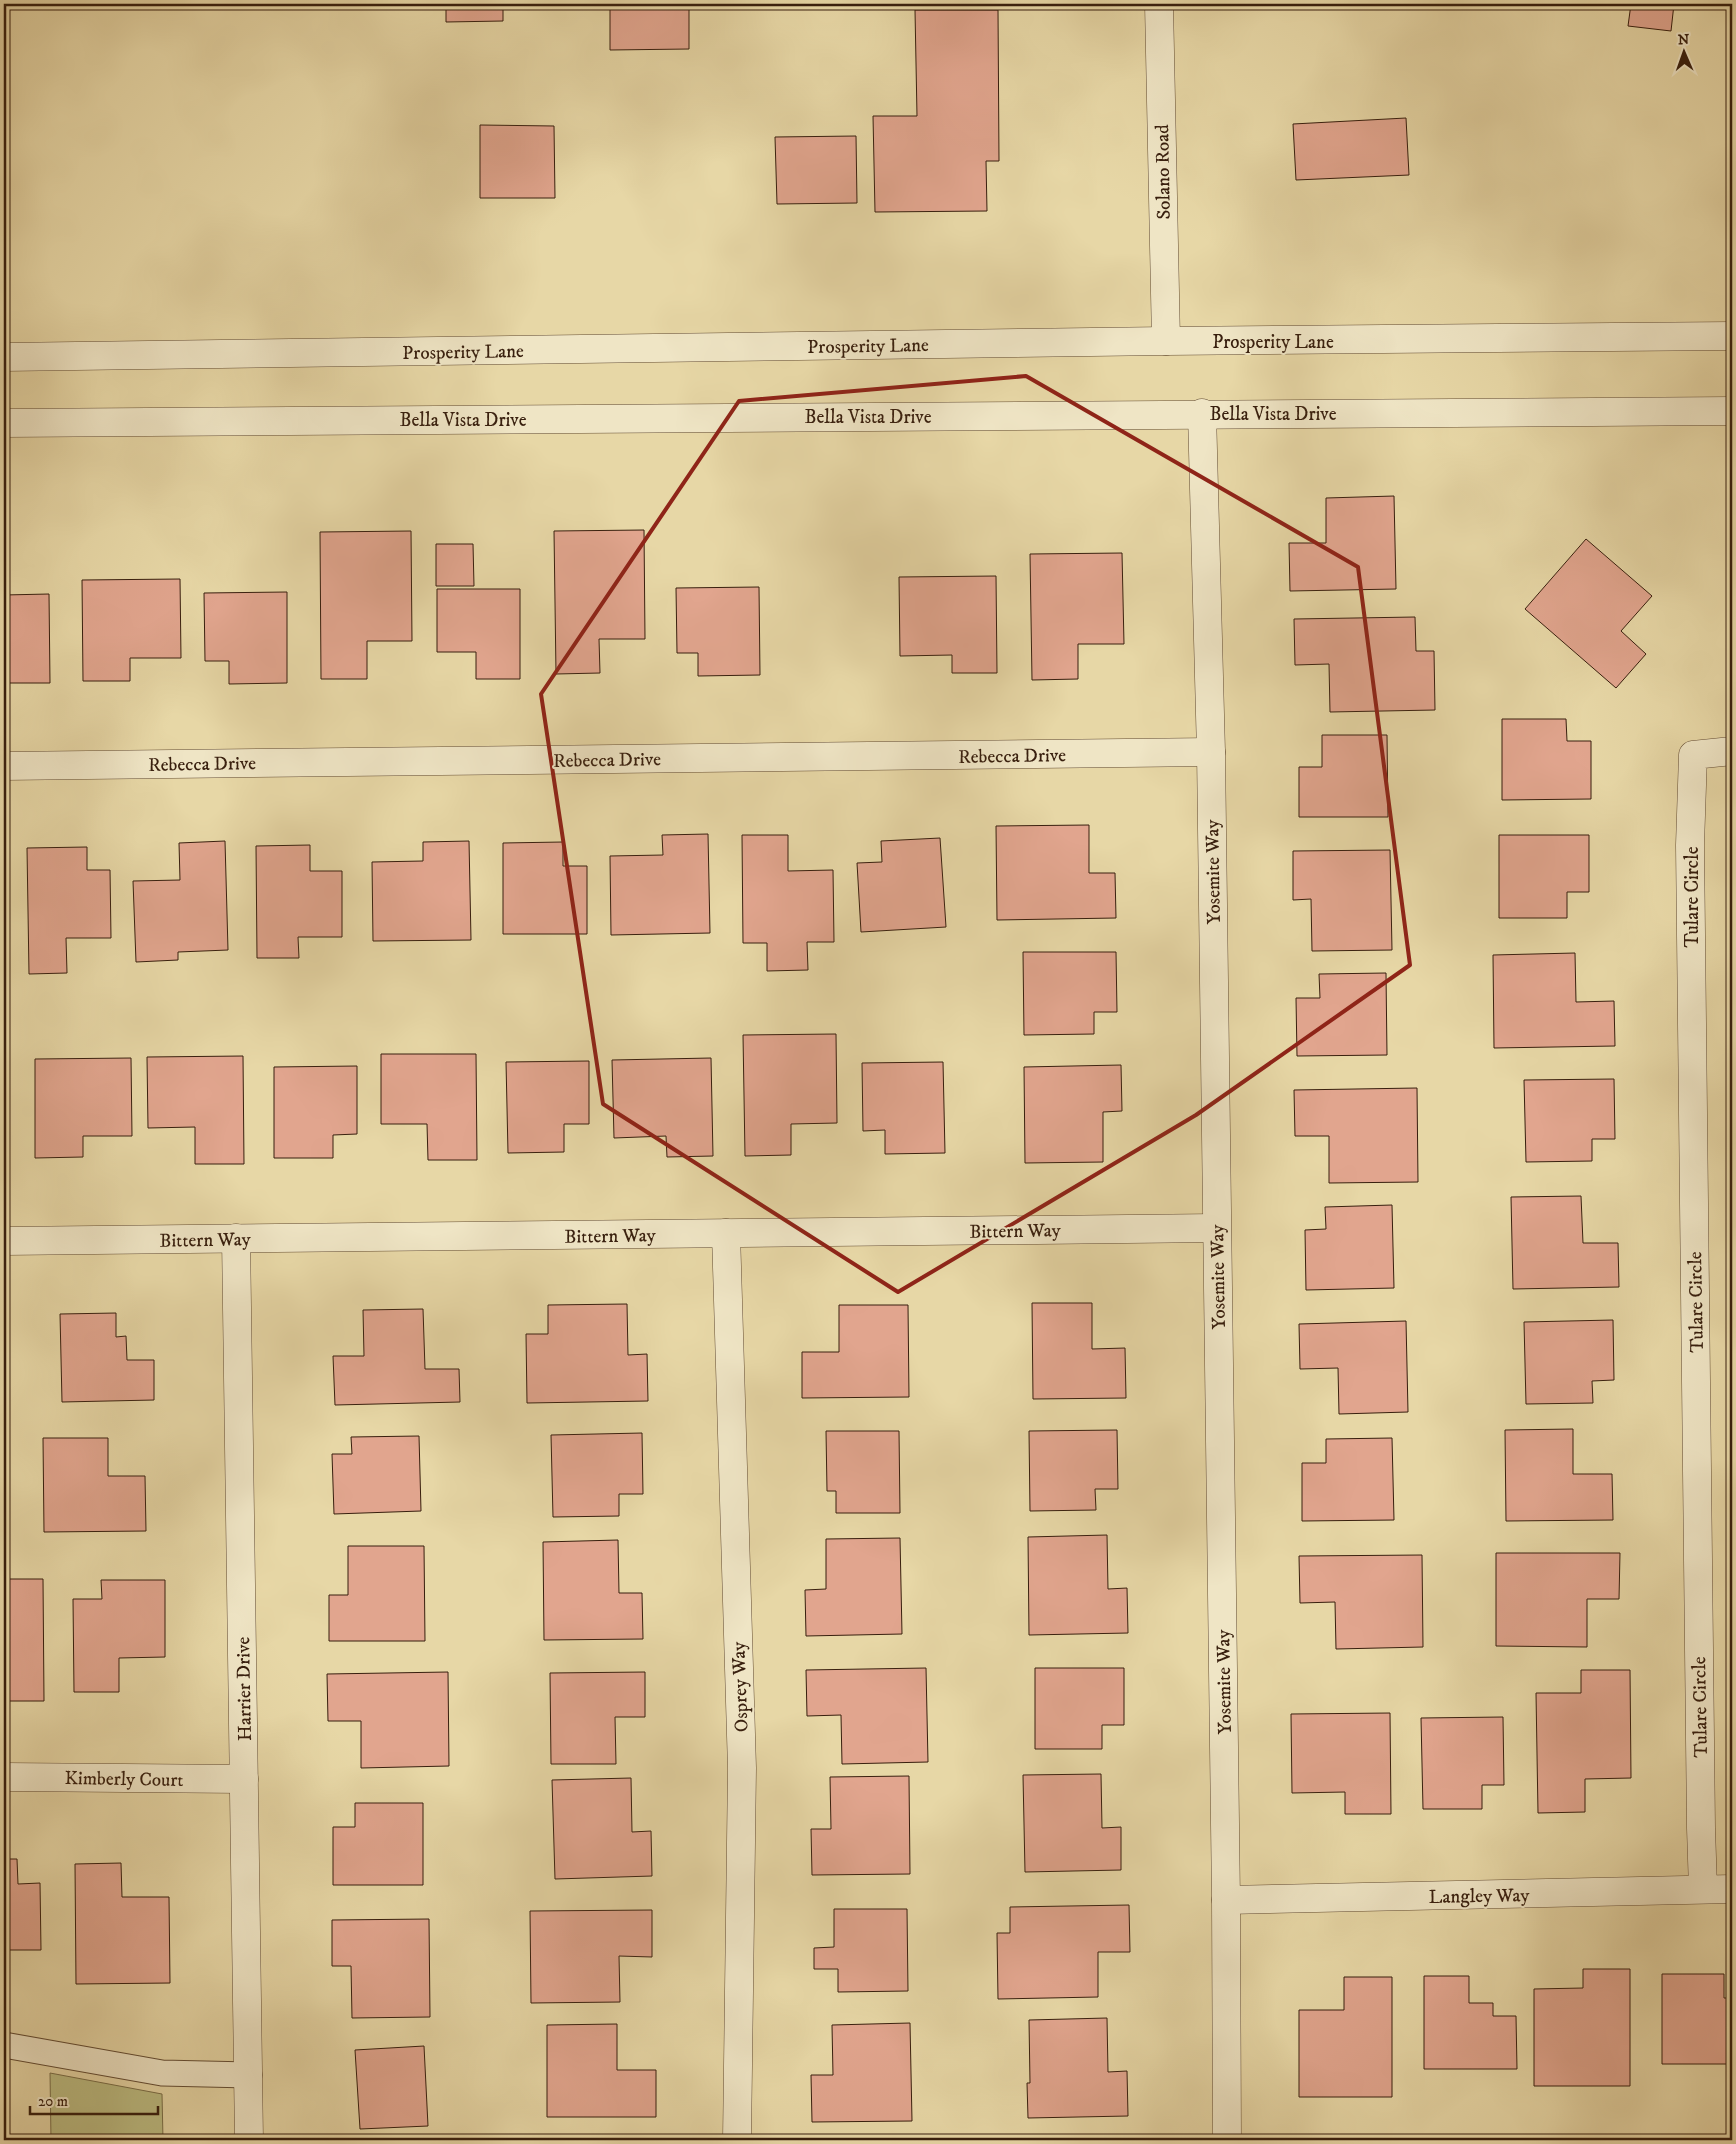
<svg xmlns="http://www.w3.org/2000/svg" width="1736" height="2144" viewBox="0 0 1736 2144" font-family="'IM FELL DW Pica',serif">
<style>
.green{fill:#bcbc82;stroke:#7a6e48}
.building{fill:#e1a58e;stroke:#381f0e}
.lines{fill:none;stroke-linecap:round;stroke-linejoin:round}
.lane-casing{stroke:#644d34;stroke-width:27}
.street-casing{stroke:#644d34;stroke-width:29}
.lane{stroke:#efe5c5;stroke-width:25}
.street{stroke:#efe5c5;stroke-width:28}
.marked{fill:none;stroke:#8f2418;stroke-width:4;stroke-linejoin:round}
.labels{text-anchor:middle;stroke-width:4;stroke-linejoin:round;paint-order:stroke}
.street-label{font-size:19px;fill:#381f0e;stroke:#efe5c5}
</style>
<rect width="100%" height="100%" fill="#e7d7a6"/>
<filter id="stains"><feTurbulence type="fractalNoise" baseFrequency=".004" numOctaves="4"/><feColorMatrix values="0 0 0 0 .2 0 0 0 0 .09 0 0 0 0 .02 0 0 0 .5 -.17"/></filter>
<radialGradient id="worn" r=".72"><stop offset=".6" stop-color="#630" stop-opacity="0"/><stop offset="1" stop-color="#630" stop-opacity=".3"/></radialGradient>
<path class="green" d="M50 2073 162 2094 163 2140H51Z"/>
<g class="building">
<path d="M446 4H503V21L446 22Z"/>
<path d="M610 4H689V49L610 50Z"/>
<path d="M1631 4H1674L1671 31 1628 26Z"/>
<path d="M915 10H998L999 161H986L987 211 875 212 873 116H917Z"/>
<path d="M1406 118 1409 175 1296 180 1293 124Z"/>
<path d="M480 125 554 126 555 198H480Z"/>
<path d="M856 136 857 203 777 204 775 137Z"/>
<path d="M1394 496 1396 589 1290 591 1289 543H1326V498Z"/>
<path d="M644 530 645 639H599L600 673 556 674 554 531Z"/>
<path d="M411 531 412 641H367V679H321L320 532Z"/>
<path d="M1586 539 1652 596 1621 631 1646 654 1616 688 1525 609Z"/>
<path d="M436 544H473L474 586H436Z"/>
<path d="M1122 553 1124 644H1078V679L1032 680 1030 554Z"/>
<path d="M1732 560V627H1729L1727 561Z"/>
<path d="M996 576 997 673H952V655L900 656 899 577Z"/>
<path d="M180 579 181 658H130V681H83L82 580Z"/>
<path d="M759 587 760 675 698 676V653H677L676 588Z"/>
<path d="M437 589H520V679H476V652H437Z"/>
<path d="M287 592V683L229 684V661H205L204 593Z"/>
<path d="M49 594 50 683H4V595Z"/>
<path d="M1415 617 1416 651H1434L1435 710 1330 712 1329 664 1295 665 1294 619Z"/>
<path d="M1502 719H1566L1567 741H1591V799L1502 800Z"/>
<path d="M1322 735H1387L1388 817H1299V767H1322Z"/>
<path d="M1089 825V873H1115L1116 918 997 920 996 826Z"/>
<path d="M708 834 710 933 611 935 610 856 663 855 662 835Z"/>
<path d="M742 835H788V871L833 870 834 942H807L808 970 767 971V943H743Z"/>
<path d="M1499 835H1589V892H1567V918H1499Z"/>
<path d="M940 838 946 927 861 932 857 863 882 862 881 841Z"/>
<path d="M225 841 228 950 178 952V960L136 962 133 881 180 880 179 843Z"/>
<path d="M469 841 471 940 373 941 372 862 423 861V842Z"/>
<path d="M563 842V866H587V934H503V843Z"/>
<path d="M310 845V871H342V937H298L299 958H257L256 846Z"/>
<path d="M87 847V870H110L111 938H66L67 973 29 974 27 848Z"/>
<path d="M1390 850 1392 950 1312 951 1311 899 1293 900V851Z"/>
<path d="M1023 952H1116L1117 1012H1094V1034L1024 1035Z"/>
<path d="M1575 953 1576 1002 1614 1001 1615 1046 1494 1048 1493 955Z"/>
<path d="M1386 973 1387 1055 1297 1056 1296 998H1320L1319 974Z"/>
<path d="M836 1034 837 1123 791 1124V1155L745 1156 743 1035Z"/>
<path d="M381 1054H476L477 1160H428L427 1124H381Z"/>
<path d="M243 1056 244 1164H195V1127L148 1128 147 1057Z"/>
<path d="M131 1058 132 1136H83V1157L35 1158V1059Z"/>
<path d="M711 1058 713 1156 667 1157 666 1136 614 1138 612 1060Z"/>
<path d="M589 1061V1124H564V1152L508 1153 506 1062Z"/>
<path d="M943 1062 945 1153 885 1154V1130L863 1131 862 1063Z"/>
<path d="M1121 1065 1122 1111 1103 1112V1162L1025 1163 1024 1067Z"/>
<path d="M357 1066V1134L333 1135V1158H274V1067Z"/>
<path d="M1614 1079 1615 1139H1592V1161L1526 1162 1524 1080Z"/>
<path d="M1417 1088 1418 1182 1329 1183V1136H1295L1294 1090Z"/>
<path d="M1581 1196 1583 1243H1618L1619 1287 1513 1289 1511 1197Z"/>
<path d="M1392 1205 1394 1288 1306 1290 1305 1230 1326 1229 1325 1207Z"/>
<path d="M1032 1303H1092V1349L1125 1348 1126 1398 1033 1399Z"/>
<path d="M627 1304 628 1355 647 1354 648 1401 527 1403 526 1334H548V1305Z"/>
<path d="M839 1305H908L909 1397 802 1398V1352H839Z"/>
<path d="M423 1309 425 1369H459L460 1402 335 1405 333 1356H364L363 1310Z"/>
<path d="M116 1313V1337L126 1336 127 1360H154V1400L62 1402 60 1314Z"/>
<path d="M1613 1320 1614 1380 1592 1381 1593 1403 1526 1404 1524 1322Z"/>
<path d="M1406 1321 1408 1412 1339 1414 1338 1368 1300 1369 1299 1324Z"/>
<path d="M1573 1429V1474H1612L1613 1520 1506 1521 1505 1430Z"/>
<path d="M1117 1430 1118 1489H1095L1096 1510 1030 1511 1029 1431Z"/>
<path d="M826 1431H899L900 1513H836V1491H827Z"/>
<path d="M642 1433 643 1494H619V1516L553 1517 551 1435Z"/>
<path d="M419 1436 421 1511 334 1514 332 1454H352L351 1437Z"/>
<path d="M43 1438H108V1476H145L146 1531 44 1532Z"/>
<path d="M1392 1438 1394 1520 1302 1521V1463H1326V1439Z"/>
<path d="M1107 1535 1108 1589 1127 1588 1128 1633 1029 1635 1028 1537Z"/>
<path d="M900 1538 902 1634 806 1636 805 1590 826 1589V1539Z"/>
<path d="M618 1540 619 1593H642L643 1639 544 1640 543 1542Z"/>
<path d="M348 1546H424L425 1641H329V1595H348Z"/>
<path d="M1496 1553H1620L1619 1599H1587V1647L1496 1646Z"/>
<path d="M1422 1555 1423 1647 1336 1649 1335 1602 1300 1603 1299 1556Z"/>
<path d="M4 1579H43L44 1701H4Z"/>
<path d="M101 1580H165V1657L119 1658V1692H74L73 1599H102Z"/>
<path d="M926 1668 928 1762 842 1764 841 1715 807 1716 806 1670Z"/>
<path d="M1035 1668H1124V1725H1102V1749H1035Z"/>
<path d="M1581 1670H1630L1631 1778 1585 1779V1812L1538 1813 1536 1693H1581Z"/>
<path d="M448 1672 449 1766 361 1768V1721H328L327 1674Z"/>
<path d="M645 1672V1717H615L616 1764H551L550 1673Z"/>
<path d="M1390 1713 1391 1814H1345V1792L1292 1793 1291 1714Z"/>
<path d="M1503 1717 1504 1785H1482V1809H1423L1421 1718Z"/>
<path d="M1101 1774 1102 1828 1121 1827V1870L1025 1872 1023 1775Z"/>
<path d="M909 1776 910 1874 812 1875 811 1829H831L830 1777Z"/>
<path d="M631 1778 632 1832 651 1831 652 1876 555 1879 552 1780Z"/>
<path d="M355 1803H423V1885H333V1827H355Z"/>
<path d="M4 1859H17L18 1884 40 1883 41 1950H4Z"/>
<path d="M121 1863 122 1897H169L170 1983 76 1984 75 1864Z"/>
<path d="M1129 1905 1130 1952H1098V1997L998 1999 997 1933H1010V1907Z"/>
<path d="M834 1909H907L908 1991 838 1992V1969H814V1948L834 1947Z"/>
<path d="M652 1910V1957L619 1956 620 2002 531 2003 530 1911Z"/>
<path d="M429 1919 430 2017 352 2018 351 1966H332V1920Z"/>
<path d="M1583 1969H1630V2086H1534V1989L1583 1988Z"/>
<path d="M1662 1974H1724V1998H1732V2064H1662Z"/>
<path d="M1424 1976H1469V2003H1493V2016H1516L1517 2069H1424Z"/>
<path d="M1344 1977H1392V2097H1299V2010H1344Z"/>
<path d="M1107 2018 1108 2072 1127 2071 1128 2116 1028 2118 1027 2083H1030L1029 2020Z"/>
<path d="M910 2023 912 2121 812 2122 811 2075H833L832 2025Z"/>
<path d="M617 2024V2070H656V2117H547V2025Z"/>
<path d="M424 2046 428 2126 360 2129 355 2050Z"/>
</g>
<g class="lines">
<defs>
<path id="lane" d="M4 2045 162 2073 249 2075"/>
<g id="street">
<path d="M1159 4 1166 341"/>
<path d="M4 357 1166 341 1732 336"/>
<path d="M1202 413 1211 752 1226 1900 1227 2140"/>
<path d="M4 423 1732 411"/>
<path d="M4 766 1211 752"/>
<path d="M726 1233 742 1768 737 2140"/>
<path d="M236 1238 249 2140"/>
<path d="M4 1241 1216 1228"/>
<path d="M4 1777 244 1779"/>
<path d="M1703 1889 1701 1828 1690 845 1693 755 1732 751"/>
<path d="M1226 1900 1732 1889"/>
</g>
</defs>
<use href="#lane" class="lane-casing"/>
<use href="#street" class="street-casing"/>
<use href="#lane" class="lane"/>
<use href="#street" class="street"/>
</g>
<path class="marked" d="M1026 376 1358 567 1410 965 1196 1115 898 1292 603 1104 541 694 739 401Z"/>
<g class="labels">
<g class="street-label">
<text transform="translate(1162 172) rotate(-91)" y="7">Solano Road</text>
<text x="1273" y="348">Prosperity Lane</text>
<text transform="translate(868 345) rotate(-1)" y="7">Prosperity Lane</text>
<text transform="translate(463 351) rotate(-1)" y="7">Prosperity Lane</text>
<text x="1273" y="420">Bella Vista Drive</text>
<text x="868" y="423">Bella Vista Drive</text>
<text x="463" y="426">Bella Vista Drive</text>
<text transform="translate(1012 755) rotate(-1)" y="7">Rebecca Drive</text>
<text transform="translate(607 759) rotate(-1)" y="7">Rebecca Drive</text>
<text transform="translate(202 763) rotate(-1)" y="7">Rebecca Drive</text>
<text transform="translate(1212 872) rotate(-91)" y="7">Yosemite Way</text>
<text transform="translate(1691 897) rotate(-90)" y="7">Tulare Circle</text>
<text transform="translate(1015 1230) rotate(-1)" y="7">Bittern Way</text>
<text transform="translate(610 1235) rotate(-1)" y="7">Bittern Way</text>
<text transform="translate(205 1239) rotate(-1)" y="7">Bittern Way</text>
<text transform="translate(1217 1277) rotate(-91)" y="7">Yosemite Way</text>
<text transform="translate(1695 1302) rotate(-91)" y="7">Tulare Circle</text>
<text transform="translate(1223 1682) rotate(-91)" y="7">Yosemite Way</text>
<text transform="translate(739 1687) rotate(-92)" y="7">Osprey Way</text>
<text transform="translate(243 1689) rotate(-91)" y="7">Harrier Drive</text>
<text transform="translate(1699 1707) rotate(-91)" y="7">Tulare Circle</text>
<text transform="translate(124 1778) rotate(1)" y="7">Kimberly Court</text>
<text transform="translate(1479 1895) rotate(-1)" y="7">Langley Way</text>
</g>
</g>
<rect width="1736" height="2144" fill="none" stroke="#e7d7a6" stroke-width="20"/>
<rect x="5" y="5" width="1726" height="2134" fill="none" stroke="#381f0e" stroke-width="2.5"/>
<rect x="10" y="10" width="1716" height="2124" fill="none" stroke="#381f0e"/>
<g transform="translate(1684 52) rotate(358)" stroke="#efe5c5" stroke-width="4" paint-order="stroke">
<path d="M0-4L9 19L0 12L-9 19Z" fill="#381f0e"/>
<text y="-8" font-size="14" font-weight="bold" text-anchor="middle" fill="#381f0e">N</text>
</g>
<path d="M30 2106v8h128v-8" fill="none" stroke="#381f0e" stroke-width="2.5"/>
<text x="38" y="2106" font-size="15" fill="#381f0e" stroke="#efe5c5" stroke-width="4" paint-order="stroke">20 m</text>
<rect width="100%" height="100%" filter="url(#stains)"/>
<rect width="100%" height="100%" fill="url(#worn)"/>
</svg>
